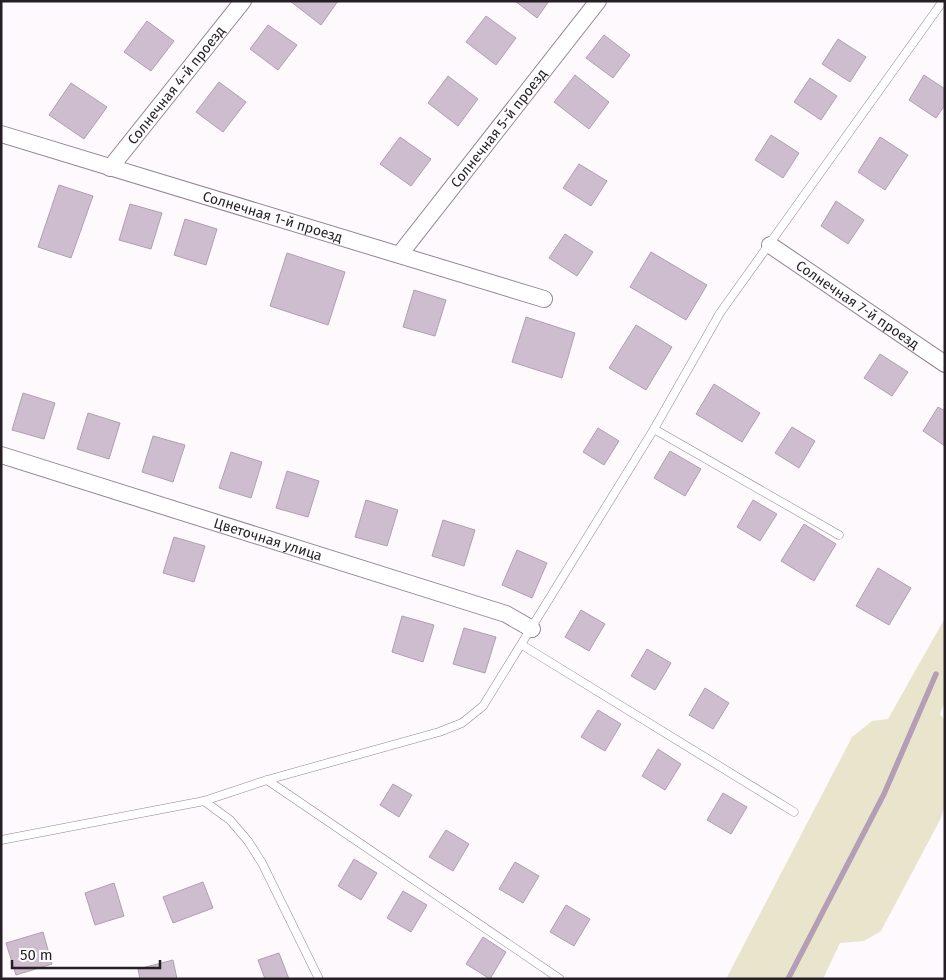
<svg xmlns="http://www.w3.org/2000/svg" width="946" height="980" viewBox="0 0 946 980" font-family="'Fira Sans',sans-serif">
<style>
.green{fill:#e9e5cd}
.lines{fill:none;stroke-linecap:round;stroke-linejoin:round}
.stream{stroke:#b49eb5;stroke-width:5.5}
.building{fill:#cebdcf;stroke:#b09fb1}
.service-casing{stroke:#948495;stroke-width:9}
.minor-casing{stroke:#948495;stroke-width:18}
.service{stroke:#fff;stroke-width:8}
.minor{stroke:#fff;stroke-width:16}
.labels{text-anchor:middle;stroke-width:4.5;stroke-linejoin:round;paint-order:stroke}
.street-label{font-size:14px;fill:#251f25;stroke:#fff}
</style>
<rect width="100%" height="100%" fill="#fdf9fd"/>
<path class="green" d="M945 618V701L940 714 945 721V805L941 818 881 931 864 941 840 943 823 979H726L852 737 872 721 888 719Z"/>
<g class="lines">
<path class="stream" d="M788 979 884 794 936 674"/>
</g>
<g class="building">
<path d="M290 1H338L321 25Z"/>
<path d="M515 1H549L537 18Z"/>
<path d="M486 16 516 38 496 65 466 42Z"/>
<path d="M147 21 174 41 151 71 124 52Z"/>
<path d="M268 25 297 45 278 70 250 49Z"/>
<path d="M604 35 630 55 613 78 586 58Z"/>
<path d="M838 39 866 57 850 82 822 64Z"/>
<path d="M575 75 609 102 589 129 554 102Z"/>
<path d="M924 75 945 89V105L936 118 909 100Z"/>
<path d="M448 76 478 99 458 126 428 103Z"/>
<path d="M810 78 837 96 821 120 794 102Z"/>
<path d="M219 82 246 102 223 132 196 112Z"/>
<path d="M71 83 107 107 84 139 49 115Z"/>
<path d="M771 135 799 153 783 178 755 160Z"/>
<path d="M400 137 431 159 411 186 380 164Z"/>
<path d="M880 137 908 155 885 190 858 172Z"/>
<path d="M579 164 607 181 591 206 563 188Z"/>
<path d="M59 185 93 196 71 258 38 247Z"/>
<path d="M836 201 864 220 848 244 821 226Z"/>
<path d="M130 204 162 213 151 249 119 240Z"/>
<path d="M185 219 217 229 206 265 174 255Z"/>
<path d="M565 234 593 252 577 276 549 258Z"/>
<path d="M651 252 707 285 686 320 630 287Z"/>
<path d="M287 253 345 272 328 325 270 306Z"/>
<path d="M414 290 446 300 435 336 403 327Z"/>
<path d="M526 317 575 333 562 378 512 362Z"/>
<path d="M636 325 672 347 646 390 609 368Z"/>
<path d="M880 354 908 372 892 396 864 378Z"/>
<path d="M714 384 760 413 742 442 696 414Z"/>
<path d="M23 393 55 403 44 439 12 430Z"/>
<path d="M938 407 945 411V446L923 431Z"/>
<path d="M88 413 120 423 109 459 77 449Z"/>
<path d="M792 427 815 441 799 468 775 453Z"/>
<path d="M598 428 619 441 604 465 583 452Z"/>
<path d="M153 436 185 445 173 482 142 472Z"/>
<path d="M670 451 701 469 685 496 654 478Z"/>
<path d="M231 452 262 462 251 498 219 488Z"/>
<path d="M287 471 319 481 308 517 276 508Z"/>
<path d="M366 500 398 510 387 546 355 537Z"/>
<path d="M753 500 777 514 760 541 737 527Z"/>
<path d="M443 520 475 530 464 566 432 556Z"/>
<path d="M804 524 836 544 814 581 781 561Z"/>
<path d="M174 537 205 546 194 582 163 573Z"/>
<path d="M517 550 547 563 532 598 502 585Z"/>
<path d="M878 568 911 588 889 625 856 606Z"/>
<path d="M581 610 605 624 589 651 565 637Z"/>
<path d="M402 616 434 625 423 662 392 652Z"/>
<path d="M464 628 496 637 485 673 453 664Z"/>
<path d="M647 649 671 663 655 690 631 676Z"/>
<path d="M705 688 729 703 713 729 689 715Z"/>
<path d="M598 710 621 724 605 751 581 737Z"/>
<path d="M658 749 681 764 665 790 642 776Z"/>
<path d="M393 784 412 795 399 817 380 805Z"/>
<path d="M723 793 747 807 731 834 707 820Z"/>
<path d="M446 830 469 844 453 871 429 857Z"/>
<path d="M354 859 377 873 361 900 338 886Z"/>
<path d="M515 862 539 876 523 903 499 889Z"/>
<path d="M203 882 213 908 173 923 163 897Z"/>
<path d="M114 883 124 916 95 925 85 893Z"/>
<path d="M403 891 427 905 411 932 387 918Z"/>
<path d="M566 905 590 919 574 946 550 932Z"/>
<path d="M43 932 52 964 16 975 6 943Z"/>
<path d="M483 937 506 952 490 979 466 964Z"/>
<path d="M279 953 289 979H265L258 960Z"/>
<path d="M173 960 177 979H140L138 969Z"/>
</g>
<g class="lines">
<defs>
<g id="service">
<path d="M654 429 839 535"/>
<path d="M522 645 794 812"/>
<path d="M267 780 560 979"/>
<path d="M204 801 230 820 248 841 262 863 319 979"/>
<path d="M1 840 204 801 267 780 439 732 462 723 483 706 654 429 720 313 943 1"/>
</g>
<g id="minor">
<path id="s1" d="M1 134 544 299"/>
<path id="s2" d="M110 168 243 1"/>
<path id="s3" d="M770 245 945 364"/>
<path id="s4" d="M400 254 598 1"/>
<path id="s5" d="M1 455 506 614 532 629"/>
</g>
</defs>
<use href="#service" class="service-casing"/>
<use href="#minor" class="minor-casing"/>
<use href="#service" class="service"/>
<use href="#minor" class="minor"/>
</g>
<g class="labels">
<g class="street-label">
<text dy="5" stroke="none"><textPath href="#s2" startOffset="106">Солнечная 4-й проезд</textPath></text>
<text dy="5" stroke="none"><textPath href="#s4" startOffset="160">Солнечная 5-й проезд</textPath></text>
<text dy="5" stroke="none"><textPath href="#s1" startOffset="284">Солнечная 1-й проезд</textPath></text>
<text dy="5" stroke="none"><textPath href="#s3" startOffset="106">Солнечная 7-й проезд</textPath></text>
<text dy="5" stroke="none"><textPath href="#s5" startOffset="280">Цветочная улица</textPath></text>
</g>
</g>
<rect width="946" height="980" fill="none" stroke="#251f25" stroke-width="5"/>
<path d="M12 960v8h148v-8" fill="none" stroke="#251f25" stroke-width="2.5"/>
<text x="20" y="960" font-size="15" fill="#251f25" stroke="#ffffff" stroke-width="4" paint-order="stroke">50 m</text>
</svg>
